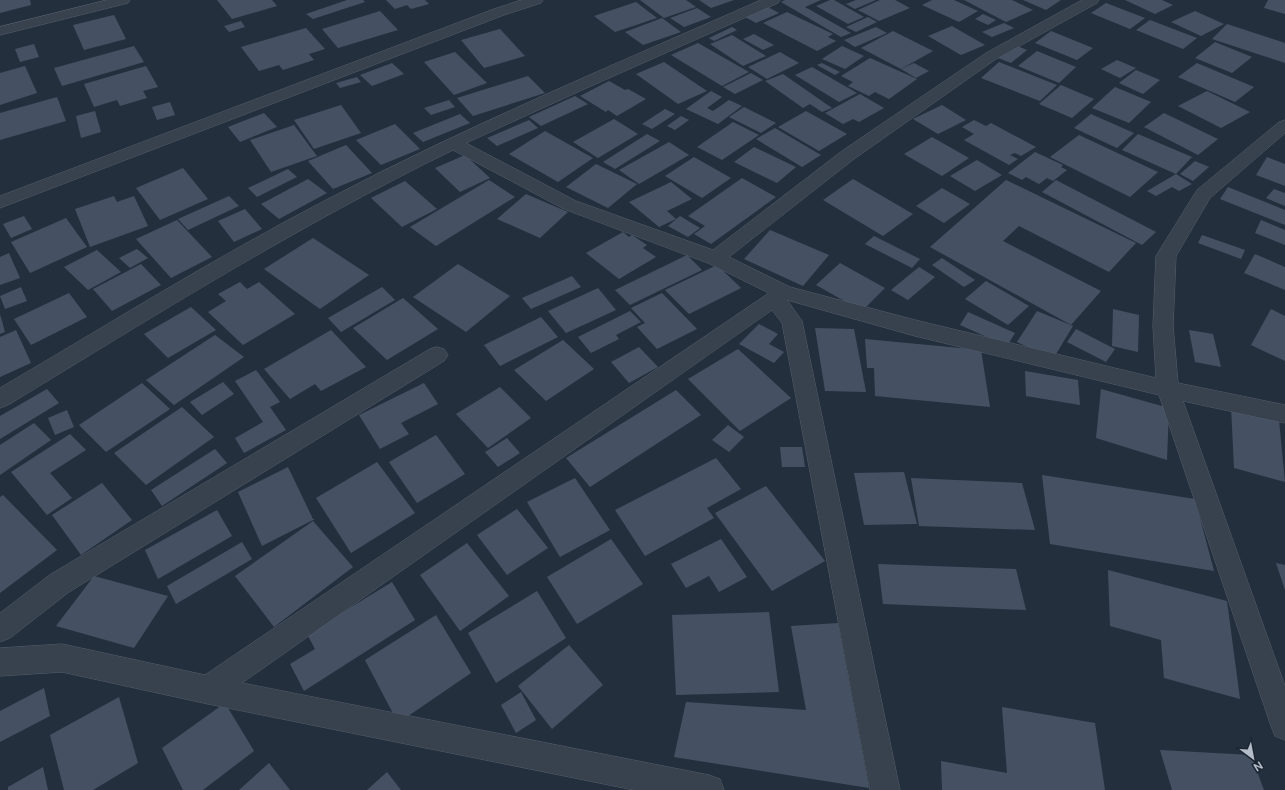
<svg xmlns="http://www.w3.org/2000/svg" width="1285" height="790" viewBox="0 0 1285 790" font-family="'Public Sans',sans-serif">
<style>
.building{fill:#455162}
.lines{fill:none;stroke-linecap:round;stroke-linejoin:round}
.minor-casing{stroke:#565f6c;stroke-width:1}
.minor{fill:#38414e;fill-rule:evenodd}
</style>
<rect width="100%" height="100%" fill="#242f3e"/>
<g class="building">
<path d="M0 0H30L31 5 0 13Z"/>
<path d="M217 0H272L277 6 232 19Z"/>
<path d="M347 0H363L365 2 313 19 306 14Z"/>
<path d="M386 0H425L429 4 411 9 407 5 395 9Z"/>
<path d="M640 0H686L696 7 664 18Z"/>
<path d="M699 0H734L711 8Z"/>
<path d="M785 0H821L805 7 851 33 841 37 781 2Z"/>
<path d="M830 0H834L864 17 848 24 816 6Z"/>
<path d="M856 0H876L855 9 846 4Z"/>
<path d="M880 0H895L910 8 879 21 858 10Z"/>
<path d="M932 0H954L978 11 959 22 922 5Z"/>
<path d="M964 0H1012L1033 10 1006 22Z"/>
<path d="M1023 0H1061L1046 10Z"/>
<path d="M1125 0H1162L1173 5 1155 14Z"/>
<path d="M1268 0H1285V14L1264 8Z"/>
<path d="M636 2 657 18 615 32 594 16Z"/>
<path d="M1106 3 1145 18 1130 29 1091 13Z"/>
<path d="M768 7 779 13 756 23 745 17Z"/>
<path d="M697 8 711 17 684 27 670 18Z"/>
<path d="M380 11 398 30 338 48 322 29Z"/>
<path d="M1195 11 1224 24 1201 36 1171 22Z"/>
<path d="M787 12 833 34 828 37 836 41 817 51 763 23Z"/>
<path d="M983 14 996 20 988 25 975 19Z"/>
<path d="M114 15 126 39 84 50 73 25Z"/>
<path d="M868 17 877 22 856 32 846 27Z"/>
<path d="M662 18 681 32 643 45 625 32Z"/>
<path d="M1150 20 1197 38 1183 49 1136 30Z"/>
<path d="M241 21 245 27 229 32 224 26Z"/>
<path d="M1004 23 1014 28 992 37 982 32Z"/>
<path d="M1227 24 1285 43V63L1212 39Z"/>
<path d="M952 26 985 45 961 55 928 36Z"/>
<path d="M732 27 737 30 714 41 709 38Z"/>
<path d="M876 27 887 33 855 47 844 40Z"/>
<path d="M306 28 325 49 309 54 314 60 283 70 279 65 259 71 241 47Z"/>
<path d="M500 29 525 56 484 68 461 40Z"/>
<path d="M893 31 933 51 901 69 861 48Z"/>
<path d="M1051 31 1093 48 1077 60 1035 43Z"/>
<path d="M754 34 774 45 763 50 743 39Z"/>
<path d="M732 35 766 56 743 66 710 44Z"/>
<path d="M1215 42 1252 57 1232 73 1195 58Z"/>
<path d="M698 43 749 72 722 86 671 55Z"/>
<path d="M34 44 39 57 20 62 15 49Z"/>
<path d="M1015 45 1027 50 1011 63 998 58Z"/>
<path d="M134 46 144 62 62 86 54 68Z"/>
<path d="M842 46 864 56 845 69 822 59Z"/>
<path d="M1037 51 1076 67 1059 83 1018 66Z"/>
<path d="M455 52 487 83 454 95 424 62Z"/>
<path d="M780 52 799 63 767 79 748 67Z"/>
<path d="M870 58 917 79 889 99 875 92 869 96 848 86 853 82 841 76Z"/>
<path d="M1117 60 1136 68 1120 78 1101 69Z"/>
<path d="M664 62 707 91 678 104 636 74Z"/>
<path d="M999 62 1057 85 1040 101 981 78Z"/>
<path d="M392 63 404 74 372 86 360 75Z"/>
<path d="M822 63 840 72 835 75 817 65Z"/>
<path d="M914 63 929 71 916 78 901 69Z"/>
<path d="M1197 63 1254 87 1235 102 1178 77Z"/>
<path d="M25 66 37 93 0 105V73Z"/>
<path d="M146 66 158 87 143 91 147 98 120 106 117 100 94 107 84 84Z"/>
<path d="M812 67 857 93 839 102 795 75Z"/>
<path d="M1136 70 1160 80 1143 94 1119 83Z"/>
<path d="M751 73 763 80 735 94 723 87Z"/>
<path d="M783 74 832 108 822 112 810 104 803 108 765 81Z"/>
<path d="M528 76 545 93 473 116 457 98Z"/>
<path d="M357 77 361 82 340 88 336 83Z"/>
<path d="M609 81 625 90 628 89 646 99 617 116 608 110 606 112 580 96Z"/>
<path d="M1061 85 1094 99 1072 118 1039 104Z"/>
<path d="M1115 87 1151 102 1129 123 1092 108Z"/>
<path d="M711 91 722 97 707 108 713 111 729 100 742 106 718 124 686 109Z"/>
<path d="M1207 91 1250 112 1221 128 1178 106Z"/>
<path d="M860 94 884 108 859 122 853 119 843 124 825 113Z"/>
<path d="M575 96 588 104 541 126 529 117Z"/>
<path d="M57 97 66 121 0 140V113Z"/>
<path d="M449 100 455 107 431 115 424 108Z"/>
<path d="M170 102 175 115 157 120 152 107Z"/>
<path d="M341 105 361 133 314 149 294 120Z"/>
<path d="M942 105 966 120 938 134 913 119Z"/>
<path d="M744 107 776 123 761 133 729 117Z"/>
<path d="M665 109 675 114 652 129 642 124Z"/>
<path d="M95 111 101 132 81 138 76 116Z"/>
<path d="M806 111 847 134 819 151 778 127Z"/>
<path d="M264 113 277 127 240 142 228 127Z"/>
<path d="M1164 113 1218 139 1198 155 1144 127Z"/>
<path d="M460 114 470 123 423 142 413 133Z"/>
<path d="M1091 114 1134 133 1117 148 1074 128Z"/>
<path d="M681 116 689 120 675 130 667 126Z"/>
<path d="M614 119 638 134 598 158 573 142Z"/>
<path d="M529 120 538 128 497 146 487 138Z"/>
<path d="M974 120 986 126 991 123 1036 147 1021 156 1015 153 1010 155 1018 159 1009 165 964 140 974 134 962 127Z"/>
<path d="M733 122 759 135 722 160 697 147Z"/>
<path d="M395 124 420 149 381 165 356 140Z"/>
<path d="M294 125 317 156 271 172 250 140Z"/>
<path d="M775 128 821 155 802 167 756 139Z"/>
<path d="M545 131 593 158 558 182 509 154Z"/>
<path d="M647 134 660 141 615 169 603 162Z"/>
<path d="M1138 134 1192 157 1176 174 1122 150Z"/>
<path d="M1079 135 1158 172 1130 197 1050 157Z"/>
<path d="M932 137 969 158 942 176 904 154Z"/>
<path d="M669 142 689 155 639 184 619 170Z"/>
<path d="M346 145 372 173 333 189 308 161Z"/>
<path d="M754 147 796 167 777 183 734 162Z"/>
<path d="M1035 152 1063 165 1061 167 1067 170 1053 181 1047 178 1039 184 1026 177 1022 180 1008 173Z"/>
<path d="M465 155 490 178 460 192 435 168Z"/>
<path d="M694 157 731 178 702 198 665 176Z"/>
<path d="M1267 157 1285 164V186L1256 175Z"/>
<path d="M977 160 1002 175 975 191 950 176Z"/>
<path d="M1195 161 1209 167 1193 181 1180 174Z"/>
<path d="M596 164 637 184 608 208 566 187Z"/>
<path d="M183 168 208 199 160 220 136 188Z"/>
<path d="M288 169 297 177 257 197 248 188Z"/>
<path d="M1176 174 1192 184 1179 191 1172 187 1156 196 1147 191Z"/>
<path d="M742 178 776 197 711 244 694 234 705 226 688 216Z"/>
<path d="M308 179 327 193 279 219 261 204Z"/>
<path d="M853 179 913 214 883 236 823 200Z"/>
<path d="M489 180 515 197 436 246 410 227Z"/>
<path d="M1006 180 1136 243 1109 272 1019 226 1003 241 1101 291 1071 325 930 247Z"/>
<path d="M1056 180 1156 232 1142 245 1042 192Z"/>
<path d="M405 181 437 209 402 227 371 198Z"/>
<path d="M671 182 692 199 667 211 676 219 659 227 629 202Z"/>
<path d="M1228 187 1285 210V225L1220 199Z"/>
<path d="M942 188 970 204 944 223 916 206Z"/>
<path d="M1274 189 1285 193V206L1266 198Z"/>
<path d="M526 194 568 212 540 238 497 219Z"/>
<path d="M114 196 117 202 134 196 148 226 90 247 75 209Z"/>
<path d="M229 196 239 206 188 230 178 219Z"/>
<path d="M245 209 262 229 234 242 218 221Z"/>
<path d="M24 216 32 229 11 238 3 224Z"/>
<path d="M680 216 700 228 688 237 668 226Z"/>
<path d="M66 218 87 247 30 273 11 242Z"/>
<path d="M177 220 212 257 171 278 136 239Z"/>
<path d="M1261 220 1285 230V245L1255 233Z"/>
<path d="M770 230 829 255 803 286 744 259Z"/>
<path d="M623 232 629 237 632 235 647 245 643 248 656 257 619 279 586 253Z"/>
<path d="M1202 235 1245 250 1241 259 1198 243Z"/>
<path d="M874 236 920 259 912 268 865 244Z"/>
<path d="M313 238 369 275 320 309 264 269Z"/>
<path d="M137 249 148 258 130 268 119 258Z"/>
<path d="M97 250 121 272 88 290 64 267Z"/>
<path d="M9 253 20 278 0 285V257Z"/>
<path d="M1255 254 1285 267V290L1244 273Z"/>
<path d="M687 255 702 270 630 305 615 290Z"/>
<path d="M942 258 975 280 964 287 932 265Z"/>
<path d="M840 263 885 288 862 311 816 285Z"/>
<path d="M141 264 161 285 112 311 93 289Z"/>
<path d="M458 264 510 296 466 332 413 297Z"/>
<path d="M717 265 741 288 689 314 665 290Z"/>
<path d="M919 267 935 277 908 300 891 290Z"/>
<path d="M572 276 581 287 531 309 522 298Z"/>
<path d="M986 281 1029 306 1008 325 965 299Z"/>
<path d="M240 282 247 289 259 282 295 314 243 345 208 312 226 301 218 294Z"/>
<path d="M21 287 27 301 5 309 0 296Z"/>
<path d="M382 287 395 300 341 332 328 318Z"/>
<path d="M598 288 616 310 566 333 548 311Z"/>
<path d="M69 293 87 317 31 345 14 319Z"/>
<path d="M662 293 697 329 657 349 637 327 645 323 631 308Z"/>
<path d="M403 298 438 329 387 360 353 328Z"/>
<path d="M191 307 216 330 168 358 144 334Z"/>
<path d="M1113 309 1139 315 1138 352 1112 346Z"/>
<path d="M1271 309 1285 316V361L1251 345Z"/>
<path d="M630 311 641 322 616 335 619 339 591 353 578 337Z"/>
<path d="M1037 311 1073 326 1053 359 1017 342Z"/>
<path d="M968 312 1015 333 1007 346 960 325Z"/>
<path d="M0 314 5 332 0 334Z"/>
<path d="M541 317 558 337 500 366 484 345Z"/>
<path d="M759 324 778 334 769 344 784 352 774 363 739 344Z"/>
<path d="M815 328 854 329 866 392 825 391Z"/>
<path d="M1076 329 1115 349 1106 362 1067 342Z"/>
<path d="M16 330 31 363 0 377V337Z"/>
<path d="M331 330 366 367 321 391 315 384 290 399 264 369Z"/>
<path d="M1189 330 1213 334 1221 367 1195 362Z"/>
<path d="M215 335 244 357 174 405 146 380Z"/>
<path d="M865 339 981 350 990 407 875 396 874 368H867Z"/>
<path d="M563 340 594 369 546 401 514 370Z"/>
<path d="M639 347 658 367 629 383 611 362Z"/>
<path d="M738 349 791 398 740 431 688 379Z"/>
<path d="M256 370 280 402 270 407 286 430 244 453 235 438 263 422 235 381Z"/>
<path d="M1025 371 1078 380 1080 405 1026 396Z"/>
<path d="M223 382 234 394 202 415 190 402Z"/>
<path d="M142 383 170 409 106 452 79 425Z"/>
<path d="M424 383 438 404 401 423 409 434 380 449 359 415Z"/>
<path d="M500 387 531 418 488 448 456 414Z"/>
<path d="M47 389 59 403 0 439V416Z"/>
<path d="M1101 389 1169 408 1167 460 1096 438Z"/>
<path d="M676 390 701 415 590 487 566 458Z"/>
<path d="M182 407 214 437 146 485 114 453Z"/>
<path d="M1231 407 1279 420 1285 482 1234 468Z"/>
<path d="M67 410 74 427 55 435 48 418Z"/>
<path d="M34 423 51 440 0 475V445Z"/>
<path d="M728 425 744 437 729 452 712 440Z"/>
<path d="M70 434 86 450 50 473 72 498 47 515 11 472Z"/>
<path d="M436 435 465 474 417 503 389 462Z"/>
<path d="M507 438 520 453 498 467 485 452Z"/>
<path d="M780 447H802L805 467H782Z"/>
<path d="M215 449 227 463 162 506 151 490Z"/>
<path d="M716 458 741 489 707 508 714 518 645 556 615 510Z"/>
<path d="M377 462 415 513 351 553 316 498Z"/>
<path d="M288 467 313 519H315L262 546 238 492Z"/>
<path d="M904 472 917 524 864 525 854 473Z"/>
<path d="M1042 475 1195 499 1214 571 1050 544Z"/>
<path d="M575 478 610 530 560 557 527 502Z"/>
<path d="M911 478 1022 483 1035 530 919 526Z"/>
<path d="M102 483 132 520 81 555 52 515Z"/>
<path d="M766 486 825 561 772 591 715 513Z"/>
<path d="M3 495 57 550 0 593V497Z"/>
<path d="M517 509 548 548 507 575 477 535Z"/>
<path d="M217 510 232 536 158 579 145 550Z"/>
<path d="M313 521 353 567 274 627 235 576Z"/>
<path d="M611 539 643 584 577 624 547 577Z"/>
<path d="M721 539 747 577 719 592 709 576 686 588 671 564Z"/>
<path d="M242 542 252 559 176 604 167 586Z"/>
<path d="M467 543 509 596 460 631 420 575Z"/>
<path d="M1276 563 1285 565V590Z"/>
<path d="M878 564 1016 569 1026 610 883 604Z"/>
<path d="M1108 570 1227 601 1240 699 1164 678 1161 640 1110 626Z"/>
<path d="M94 576 168 596 134 648 56 626Z"/>
<path d="M392 582 415 620 304 691 290 664 315 649 307 634Z"/>
<path d="M537 591 566 638 496 683 468 633Z"/>
<path d="M769 612 779 692 676 695 672 615Z"/>
<path d="M436 615 471 673 398 723 365 660Z"/>
<path d="M838 623 869 788 674 757 686 702 806 710 791 626Z"/>
<path d="M569 645 603 685 552 729 518 686Z"/>
<path d="M44 688 50 716 0 742V711Z"/>
<path d="M521 692 536 720 516 733 501 705Z"/>
<path d="M119 697 138 763 93 790H64L50 735Z"/>
<path d="M225 703 254 751 203 790H183L162 748Z"/>
<path d="M1002 707 1095 723 1105 790H942L941 761 1007 773Z"/>
<path d="M1160 750 1251 755 1264 790H1172Z"/>
<path d="M269 763 290 790H239Z"/>
<path d="M43 767 48 790H8V787Z"/>
<path d="M387 772 401 790H367Z"/>
</g>
<g class="lines">
<defs>
<g id="minor">
<path d="M107 0H130L128 3 0 35V27Z"/>
<path d="M522 0H543L541 3 504 15 0 208V196L494 9Z"/>
<path d="M761 0H780L778 3 582 90 466 143 576 201 713 250 842 151 986 53 1082 0H1099L1097 3 996 59 854 159 729 257 790 287 915 320 1156 378 1153 326 1156 256 1197 190 1279 122 1285 120V133L1210 198 1176 256 1173 326 1178 383 1285 405V423L1183 401 1285 686V740L1275 736 1271 726 1159 395 915 336 787 300 802 321 900 790H870L782 323 772 310 242 683 709 775 720 779 724 790H634L208 704 62 672 0 676V648L62 644 205 675 769 293 708 263 564 209 453 150C299 225 154 316 8 405L0 408V388C109 324 216 257 328 199 469 125 616 64 761 0Z"/>
<path d="M437 347 444 349 448 355 444 361 69 592 10 638 0 642V613L51 574 430 349Z"/>
</g>
</defs>
<use href="#minor" class="minor-casing"/>
<use href="#minor" class="minor"/>
</g>
<g transform="translate(1253 758) rotate(148)" stroke="#1d2633" stroke-width="3" paint-order="stroke">
<path d="M0-3L7 15L0 10L-7 15Z" fill="#b4bcc9"/>
<text y="-6" font-size="11" font-weight="bold" text-anchor="middle" fill="#b4bcc9">N</text>
</g>
</svg>
